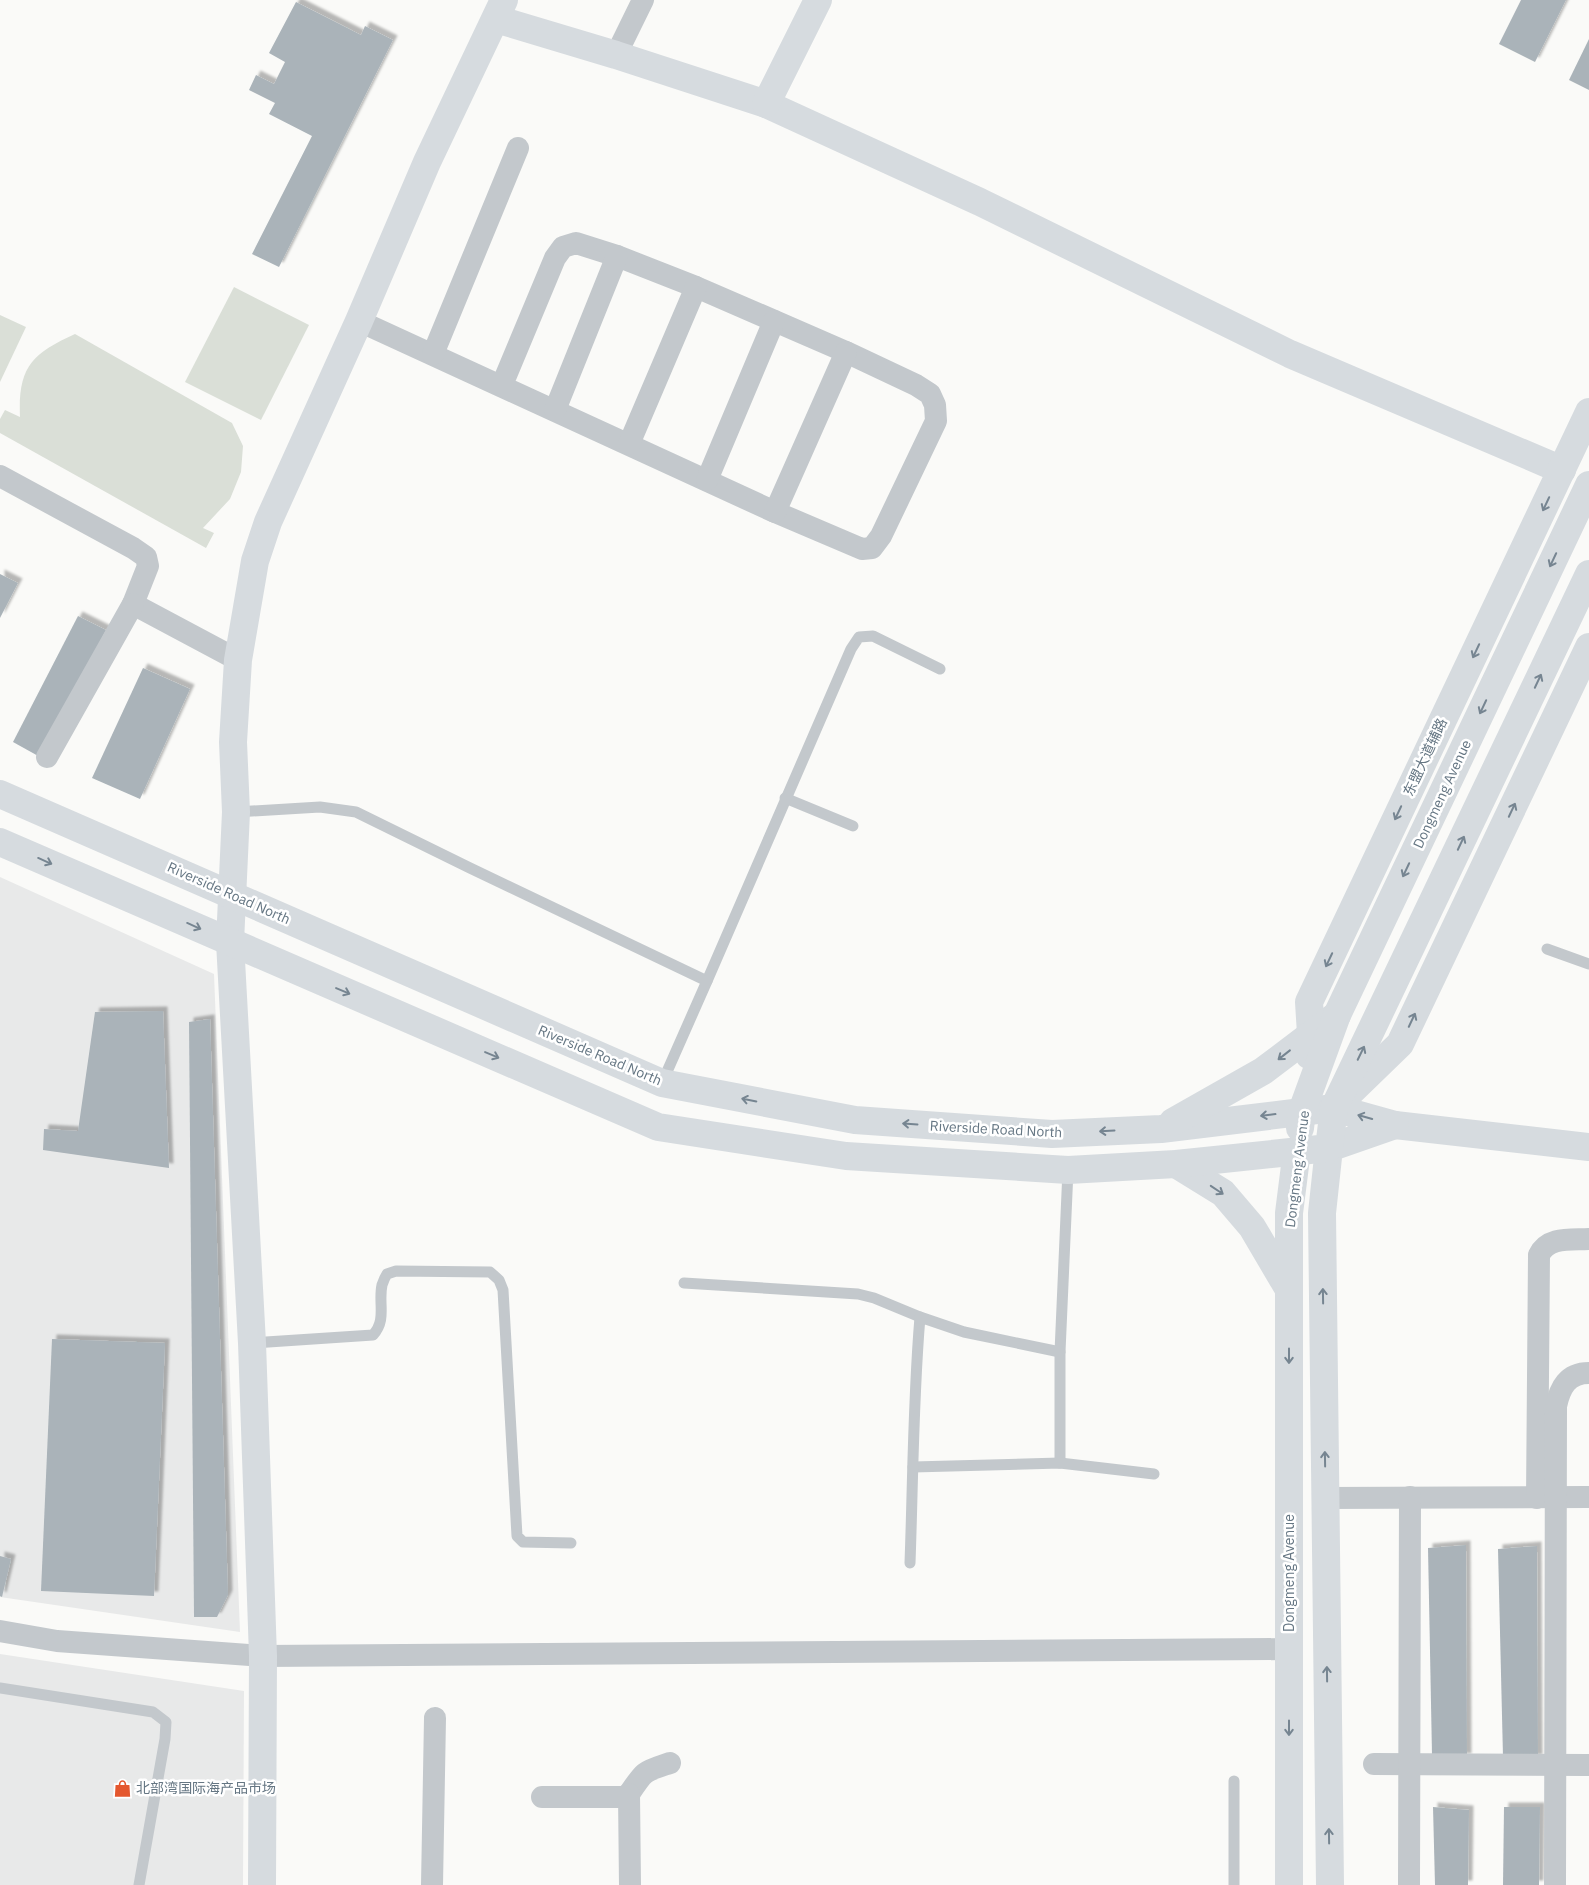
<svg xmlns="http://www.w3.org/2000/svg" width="1589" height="1885" viewBox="0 0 1589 1885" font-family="'IBM Plex Sans','Noto Sans SC',sans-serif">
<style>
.built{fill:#e8e9e9}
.green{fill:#dadfd7}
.building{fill:#aab3b9;filter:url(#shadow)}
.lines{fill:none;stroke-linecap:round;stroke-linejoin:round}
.lane{stroke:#c3c8cc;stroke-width:11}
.street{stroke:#c3c8cc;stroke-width:22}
.secondary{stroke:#d6dbdf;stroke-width:28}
.highway{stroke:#d6dbdf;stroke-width:28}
.oneway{stroke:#768591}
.labels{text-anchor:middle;stroke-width:5;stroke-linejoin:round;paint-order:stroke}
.street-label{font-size:14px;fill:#657683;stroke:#fff}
.poi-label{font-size:14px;fill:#657683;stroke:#fff;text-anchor:start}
</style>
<defs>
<filter id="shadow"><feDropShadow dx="4.5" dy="-4.5" stdDeviation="1" flood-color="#0004"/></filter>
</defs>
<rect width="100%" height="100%" fill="#fafaf8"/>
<g class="built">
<path d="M0 877 214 974 240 1632 0 1597Z"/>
<path d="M0 1654 244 1691 243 1885H0Z"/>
</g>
<g class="green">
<path d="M234 287 309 325 261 420 185 382Z"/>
<path d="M0 315 26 327 0 382Z"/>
<path d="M75 334 232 423 243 446 241 472 230 499 203 528 214 533 206 548 0 433V419L5 410 20 417C18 368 31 354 75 334Z"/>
</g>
<g class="building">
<path d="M1521 0H1566L1535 62 1499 44Z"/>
<path d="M296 2 361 35 365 26 393 40 279 267 252 254 312 136 269 114 275 103 249 90 256 75 274 84 285 62 269 53Z"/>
<path d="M1589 39V90L1569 80Z"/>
<path d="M0 574 18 583 0 618Z"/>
<path d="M78 616 106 630 40 757 13 742Z"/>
<path d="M143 668 190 689 140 799 92 778Z"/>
<path d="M163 1011 169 1168 43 1150 44 1129 78 1131 95 1012Z"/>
<path d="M210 1019 228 1595 217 1617H194L189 1022Z"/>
<path d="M52 1339 165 1343 154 1596 41 1591Z"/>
<path d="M1466 1545 1467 1758 1432 1755 1428 1548Z"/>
<path d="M1537 1546 1538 1759 1503 1757 1498 1549Z"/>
<path d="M0 1556 11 1559 2 1597 0 1596Z"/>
<path d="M1433 1807 1469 1810 1468 1885H1435Z"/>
<path d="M1504 1807H1540L1539 1885H1503Z"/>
</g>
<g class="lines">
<g class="lane">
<path d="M785 798 853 826"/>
<path d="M236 812 320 807 356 812 470 868 707 981 851 649 859 637 873 636 940 669"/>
<path d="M1547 949 1589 964"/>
<path d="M662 1083 707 981"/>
<path d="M684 1283 858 1294 874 1298 920 1317"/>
<path d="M252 1343 373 1335C387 1320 378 1303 382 1285 383 1282 385 1277 387 1274L396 1271 490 1272 499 1280 503 1290 517 1536 523 1542 571 1543"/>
<path d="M1060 1463V1352L1068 1170"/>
<path d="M913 1467 1060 1463 1154 1474"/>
<path d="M910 1563C913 1481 913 1399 920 1317L964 1332 1060 1352"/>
<path d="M0 1688 153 1712 166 1722 165 1739 139 1885"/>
<path d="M1234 1885V1781"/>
</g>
<g class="street">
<path d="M616 55 643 0"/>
<path d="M359 321 775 512 862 549 872 548 881 536 936 421 935 405 930 394 916 385 846 352 696 287 617 256 576 243 563 247 555 258 502 385"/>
<path d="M433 354 518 148"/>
<path d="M555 410 617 256"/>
<path d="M629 444 696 287"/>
<path d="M0 476 133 548 146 557 148 566 133 604 238 660"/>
<path d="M707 480 774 321"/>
<path d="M775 512 846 352"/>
<path d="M47 757 133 604"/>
<path d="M1325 1498 1589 1497"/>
<path d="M1537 1498 1539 1255C1548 1236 1571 1240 1589 1239"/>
<path d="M0 1631 57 1641 263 1656 1289 1649"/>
<path d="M1374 1764 1589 1765"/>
<path d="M629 1794C645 1770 643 1772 670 1763"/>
<path d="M542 1797H623L629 1794 630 1885"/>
<path d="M432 1885 435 1718"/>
<path d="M1409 1885 1410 1497"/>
<path d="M1555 1885 1556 1406C1560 1388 1567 1373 1589 1373"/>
</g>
<g class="secondary">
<path d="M496 19 616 55 766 104 980 202 1290 354 1562 470"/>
<path d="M766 104 818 0"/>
<path d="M1309 1055 1311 1034 1309 1002 1589 412"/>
<path d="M1335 1107 1400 1044 1589 647"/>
<path d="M1395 1125 1589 1147"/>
<path d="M1176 1164 1223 1193 1252 1227 1288 1288"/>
<path d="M262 1885 263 1656 252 1343 230 942 236 812 233 742 238 660 255 561 268 522 359 321 427 162 504 0"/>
<path d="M1289 1885V1213L1297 1150"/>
<path d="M1330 1885 1322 1213 1329 1148 1395 1125 1334 1108"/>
</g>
<g class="highway">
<path d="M0 794 662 1083 855 1120 1052 1134 1161 1129 1334 1108"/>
<path d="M0 842 658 1127 846 1156 1068 1170 1176 1164 1329 1148 1334 1108 1589 574"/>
<path d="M1173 1122 1263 1071 1337 1015"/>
<path d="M1300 1128 1302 1111 1337 1015 1589 485"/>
</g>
</g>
<defs><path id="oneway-shaft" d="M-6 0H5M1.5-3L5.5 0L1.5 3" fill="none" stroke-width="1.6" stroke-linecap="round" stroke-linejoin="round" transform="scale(1.25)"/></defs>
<g class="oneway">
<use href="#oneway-shaft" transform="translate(1546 504) rotate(115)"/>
<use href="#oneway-shaft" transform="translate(1553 560) rotate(115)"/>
<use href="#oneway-shaft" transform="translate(1476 651) rotate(115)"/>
<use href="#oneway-shaft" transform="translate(1538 681) rotate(-65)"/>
<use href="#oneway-shaft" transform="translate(1483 707) rotate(115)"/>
<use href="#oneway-shaft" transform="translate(1512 810) rotate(-65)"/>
<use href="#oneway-shaft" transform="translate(1398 813) rotate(115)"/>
<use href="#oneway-shaft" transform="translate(1461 843) rotate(-65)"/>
<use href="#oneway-shaft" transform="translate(45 861) rotate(24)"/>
<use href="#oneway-shaft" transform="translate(1406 870) rotate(115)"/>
<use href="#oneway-shaft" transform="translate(194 926) rotate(24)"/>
<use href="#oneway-shaft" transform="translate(1329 960) rotate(115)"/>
<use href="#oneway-shaft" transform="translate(343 991) rotate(23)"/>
<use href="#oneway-shaft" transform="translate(1412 1020) rotate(-65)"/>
<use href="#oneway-shaft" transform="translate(1361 1053) rotate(-64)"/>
<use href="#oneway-shaft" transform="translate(492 1055) rotate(23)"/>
<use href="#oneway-shaft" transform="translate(1284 1055) rotate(142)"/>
<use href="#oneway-shaft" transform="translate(749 1100) rotate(-169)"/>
<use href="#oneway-shaft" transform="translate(1268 1115) rotate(173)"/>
<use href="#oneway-shaft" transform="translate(1365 1117) rotate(-164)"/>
<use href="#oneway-shaft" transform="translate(910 1124) rotate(-176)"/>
<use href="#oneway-shaft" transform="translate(1107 1131) rotate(177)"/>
<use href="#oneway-shaft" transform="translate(1217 1190) rotate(34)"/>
<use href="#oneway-shaft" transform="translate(1323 1296) rotate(-91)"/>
<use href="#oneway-shaft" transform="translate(1289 1356) rotate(90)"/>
<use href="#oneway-shaft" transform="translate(1325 1459) rotate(-91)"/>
<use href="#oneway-shaft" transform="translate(1327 1674) rotate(-91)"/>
<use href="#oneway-shaft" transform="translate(1289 1728) rotate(90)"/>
<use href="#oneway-shaft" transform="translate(1329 1836) rotate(-91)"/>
</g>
<defs>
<symbol id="shop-bare" viewBox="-9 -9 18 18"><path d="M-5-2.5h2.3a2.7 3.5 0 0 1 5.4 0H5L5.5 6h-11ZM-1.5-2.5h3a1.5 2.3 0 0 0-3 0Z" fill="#e4572e" stroke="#fff" stroke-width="2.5" paint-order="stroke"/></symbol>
</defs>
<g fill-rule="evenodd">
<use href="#shop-bare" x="110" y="1776" width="25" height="25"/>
</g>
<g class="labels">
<g class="street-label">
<text transform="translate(1425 757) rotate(-65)" y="5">东盟大道辅路</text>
<text transform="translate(1442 794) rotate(-65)" y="5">Dongmeng Avenue</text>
<text transform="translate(229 893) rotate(24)" y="5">Riverside Road North</text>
<text transform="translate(600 1055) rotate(23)" y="5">Riverside Road North</text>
<text transform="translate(996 1129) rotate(3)" y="5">Riverside Road North</text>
<text transform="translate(1297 1169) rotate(-83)" y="5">Dongmeng Avenue</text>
<text transform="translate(1289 1573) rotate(-90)" y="5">Dongmeng Avenue</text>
</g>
<g class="poi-label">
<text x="136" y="1793">北部湾国际海产品市场</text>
</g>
</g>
</svg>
